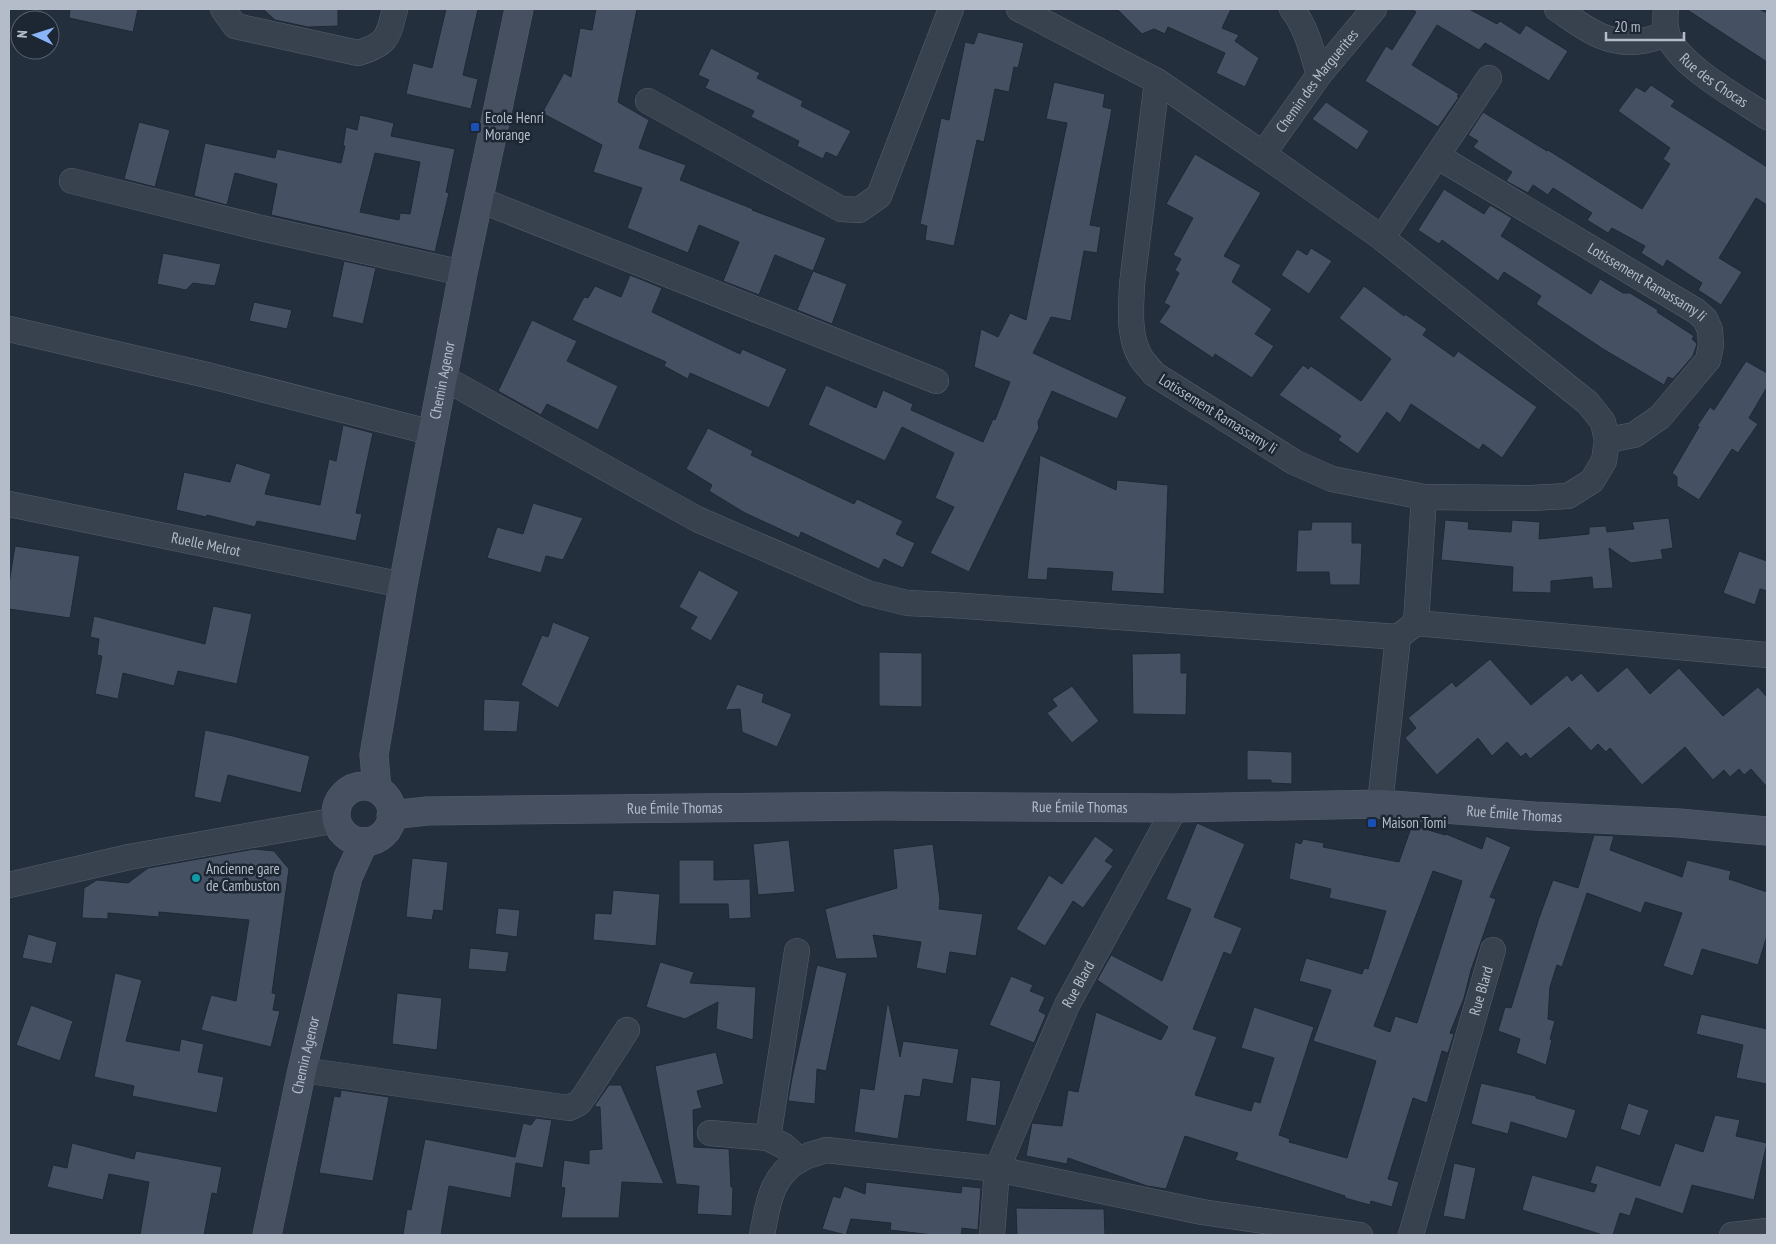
<svg xmlns="http://www.w3.org/2000/svg" width="1776" height="1244" viewBox="0 0 1776 1244" font-family="'PT Sans Narrow',sans-serif">
<style>
.building{fill:#455162;stroke:#1f2835;fill-rule:evenodd}
.lines{fill:none;stroke-linecap:round;stroke-linejoin:round}
.street-casing{stroke:#565f6c;stroke-width:26}
.secondary-casing{stroke:#565f6c;stroke-width:29}
.street{stroke:#38414e;stroke-width:25}
.secondary{stroke:#465061;stroke-width:28}
.transit-dot{fill:#1a4fb4;stroke:#1d2633;stroke-width:2}
.culture-dot{fill:#0f9aa8;stroke:#1d2633;stroke-width:2}
.labels{text-anchor:middle;stroke-width:5;stroke-linejoin:round;paint-order:stroke}
.street-label{font-size:15px;fill:#b4bcc9;stroke:#1d2633}
.poi-label{font-size:15px;fill:#b4bcc9;stroke:#1d2633;text-anchor:start}
</style>
<rect width="100%" height="100%" fill="#242f3e"/>
<g class="building">
<path d="M70 9H138L133 32 69 18Z"/>
<path d="M263 9H338V26L308 27 275 20Z"/>
<path d="M446 9H478L463 75 478 79 471 109 406 94 413 63 432 68Z"/>
<path d="M596 9H637L618 102 649 120 639 148 686 165 680 180 753 209 752 210 826 238 813 271 775 255 759 295 723 281 739 242 699 225 688 253 627 228 642 188 593 172 602 145 542 113 564 73 571 77 580 28 592 30Z"/>
<path d="M1117 9H1231L1222 28 1239 35 1235 41 1259 58 1245 87 1216 73 1225 53 1168 27 1165 34 1154 29 1142 34Z"/>
<path d="M1411 9H1469L1497 24 1500 21 1520 34 1526 25 1568 51 1549 81 1485 43 1479 50 1437 25 1412 65 1459 94 1457 96 1459 97 1438 127 1365 81 1386 46 1392 50 1416 12Z"/>
<path d="M1686 9H1759L1767 13V62Z"/>
<path d="M978 32 1024 43 1018 68 1014 67 1009 92 995 89 984 142 977 140 954 246 925 240 927 226 920 224 941 118 949 120 965 42 974 44Z"/>
<path d="M711 48 760 73 757 78 803 101 801 106 851 131 837 157 826 152 823 159 797 146 799 141 751 117 754 111 705 88 709 80 698 75Z"/>
<path d="M1054 82 1105 94 1103 107 1112 109 1090 225 1101 227 1097 253 1084 251 1071 321 1051 317 1033 353 1127 397 1117 419 1052 391 1038 422 1039 428 969 572 930 553 954 507 935 498 954 453 902 427 885 461 808 425 826 385 876 408 883 390 913 404 911 410 983 442 993 419 995 420 1010 382 974 367 981 329 998 337 1010 313 1026 320 1067 123 1046 119Z"/>
<path d="M1651 85 1675 101 1671 106 1767 167V205L1756 198 1719 258 1742 272 1721 305 1698 290 1702 283 1667 260 1663 267 1641 253 1645 246 1612 228 1608 233 1587 220 1592 213 1553 188 1548 195 1533 185 1528 193 1506 181 1512 172 1473 147 1478 141 1468 135 1483 112 1547 151 1548 150 1642 209 1670 164 1663 159 1670 148 1618 111 1636 87 1645 92Z"/>
<path d="M1326 102 1369 131 1357 150 1312 119Z"/>
<path d="M360 115 394 123 391 136 455 149 446 192 449 193 435 252 271 215 277 184 235 173 227 205 194 196 205 143 275 158 277 149 341 163 345 146H343L346 127 357 130ZM375 153 420 162 410 214 400 213 399 220 360 212Z"/>
<path d="M139 122 170 130 155 187 124 179Z"/>
<path d="M1195 154 1261 193 1224 256 1241 265 1232 282 1272 309 1255 334 1274 346 1252 378 1215 354 1213 358 1159 322 1170 306 1164 303 1179 273 1175 270 1181 259 1173 255 1193 218 1166 204Z"/>
<path d="M1444 189 1484 214 1490 205 1512 218 1501 236 1591 294 1600 279 1623 293H1630L1658 310 1657 312 1694 336 1692 339 1697 344 1693 356 1673 379 1668 377 1664 385 1603 349 1536 304 1541 296 1504 272 1498 281 1442 240 1439 244 1418 230Z"/>
<path d="M1311 248 1332 261 1309 294 1281 275 1297 249 1307 255Z"/>
<path d="M163 253 221 264 215 286 193 283 186 290 157 284Z"/>
<path d="M344 261 376 268 363 324 332 317Z"/>
<path d="M813 271 847 284 832 324 797 310Z"/>
<path d="M630 275 662 288 652 312 740 354 742 349 787 369 769 408 690 373 688 379 664 366 666 362 572 320 584 297 588 298 595 286 621 297Z"/>
<path d="M1364 286 1404 316 1405 314 1427 329 1423 335 1454 357 1458 351 1537 407 1502 458 1483 444 1479 450 1411 404 1400 423 1387 412 1358 454 1338 440 1341 436 1279 395 1303 365 1308 369 1311 366 1361 401 1391 359 1339 318Z"/>
<path d="M254 302 292 310 287 329 249 321Z"/>
<path d="M532 320 577 341 567 361 618 386 598 430 547 404 541 415 498 391Z"/>
<path d="M1746 361 1767 373V387L1749 418 1758 424 1738 453 1732 449 1699 500 1677 486V477L1672 473 1699 427 1697 426 1710 407 1714 410Z"/>
<path d="M343 425 373 433 356 513 362 514 356 541 257 521 255 527 207 515 206 517 176 510 184 472 230 482 236 463 271 474 265 494 320 505 329 459 336 461Z"/>
<path d="M708 428 753 451 751 455 854 504 857 499 903 521 896 534 915 543 903 568 884 559 879 569 801 532 799 538 745 513 709 491 712 485 686 469Z"/>
<path d="M1040 455 1116 490 1117 480 1168 485 1164 594 1111 591 1113 572 1048 568 1047 580 1027 579Z"/>
<path d="M533 503 583 518 563 560 546 556 541 573 487 558 497 527 523 534Z"/>
<path d="M1669 518 1673 548 1661 550 1663 559 1631 563 1609 548 1613 588 1593 589 1592 577 1551 581V593L1512 592 1513 567 1441 560 1445 520 1469 522 1468 529 1511 532 1512 520 1540 522 1539 539 1589 534V527L1606 526 1607 532 1634 529 1632 522Z"/>
<path d="M1312 522H1352V543H1362L1360 585H1330L1329 572H1296L1298 530H1311Z"/>
<path d="M15 546 80 556 70 618 9 609V584Z"/>
<path d="M1739 551 1767 561V591L1760 589 1755 605 1723 593Z"/>
<path d="M699 570 739 592 711 641 690 629 697 617 679 607Z"/>
<path d="M213 606 252 614 237 684 178 671 174 686 123 673 118 699 95 694 102 656 97 655 99 639 90 637 94 616 205 644Z"/>
<path d="M553 622 590 637 558 708 521 685 542 635 548 637Z"/>
<path d="M879 652 922 653V707L879 706Z"/>
<path d="M1181 653V673H1187L1186 715 1133 714 1132 654Z"/>
<path d="M1490 659 1531 705 1567 675 1572 681 1581 673 1598 692 1627 667 1650 694 1679 668 1723 716 1758 687 1767 697V787L1751 769 1744 775 1739 769 1730 777 1724 770 1713 780 1685 747 1642 785 1610 748 1606 752 1598 744 1591 751 1569 727 1530 759 1526 753 1521 757 1507 742 1492 756 1478 738 1437 775 1405 738 1416 728 1408 718 1452 682 1456 687Z"/>
<path d="M737 684 764 694 762 702 792 714 777 747 742 732 740 709 725 710Z"/>
<path d="M1072 686 1099 721 1072 743 1047 713 1057 706 1052 699Z"/>
<path d="M484 699 520 701 517 732 483 731Z"/>
<path d="M205 730 233 736 310 756 301 793 228 775 221 803 194 797Z"/>
<path d="M1247 750 1292 752V784L1271 783V780H1247Z"/>
<path d="M1197 823 1245 844 1214 917 1242 928 1231 955 1224 952 1193 1029 1217 1037 1195 1095 1251 1111 1254 1101 1260 1103 1274 1058 1241 1048 1254 1007 1314 1027 1279 1135 1290 1139 1289 1142 1347 1158 1376 1061 1313 1041 1331 990 1299 981 1306 958 1362 974 1364 968 1368 969 1386 911 1329 898 1331 889 1289 879 1295 842 1301 844 1303 839 1324 843 1323 847 1399 862 1412 825 1445 835 1446 834 1482 849 1486 836 1511 847 1490 897 1496 899 1471 970 1464 998 1450 1033 1454 1034 1448 1053 1442 1051 1427 1103 1413 1098 1388 1179 1399 1182 1392 1207 1371 1201 1370 1205 1345 1198V1196L1235 1160 1238 1153 1185 1136 1166 1189 1147 1186 1068 1158 1067 1164 1026 1156 1032 1123 1062 1126 1068 1090 1078 1092 1096 1012 1161 1040 1168 1027 1097 980 1111 955 1162 981 1191 909 1166 899ZM1433 871 1462 881 1417 1023 1395 1016 1390 1032 1374 1026Z"/>
<path d="M1594 835 1614 836 1610 850 1682 877 1687 860 1731 871 1729 879 1767 892V936L1758 965 1702 949 1693 976 1663 966 1682 913 1645 902 1641 913 1587 893 1562 967 1557 965 1550 987 1548 1019 1555 1021 1550 1039 1552 1040 1546 1065 1516 1053 1520 1039 1498 1031 1505 1007 1511 1008 1539 918 1553 880 1578 888Z"/>
<path d="M1095 836 1114 850 1105 861 1113 866 1083 908 1073 901 1045 946 1016 929 1049 875 1062 884Z"/>
<path d="M789 840 795 892 758 895 753 844Z"/>
<path d="M933 844 940 900 939 909 983 914 976 956 950 952 946 974 916 968 921 942 873 935 878 958 836 959 825 909 897 888 893 849Z"/>
<path d="M254 849 274 851 289 869 272 993 276 994 273 1010 280 1011 271 1047 201 1030 211 995 236 1001 249 920 159 912V917L108 913V919L82 918 84 888 97 880 128 883 148 868Z"/>
<path d="M412 858 448 862 443 911 434 910 432 920 406 917Z"/>
<path d="M679 860H714V880L750 879 751 918 729 919 728 904H679Z"/>
<path d="M613 890 660 894 656 946 593 940 595 913 611 914Z"/>
<path d="M498 908 520 910 517 937 495 934Z"/>
<path d="M28 934 57 942 52 964 22 958Z"/>
<path d="M470 948 509 952 506 972 468 969Z"/>
<path d="M660 962 694 972 690 983 756 987 753 1040 716 1029 718 1002 685 1019 646 1007Z"/>
<path d="M817 965 847 973 826 1071 817 1069 815 1104 788 1101 792 1078Z"/>
<path d="M115 973 142 980 126 1041 179 1051 181 1039 204 1044 198 1072 224 1077 217 1113 132 1096 134 1086 94 1077Z"/>
<path d="M1011 976 1033 985 1030 991 1045 997 1039 1011 1046 1015 1034 1043 989 1025Z"/>
<path d="M397 993 442 998 437 1050 392 1044Z"/>
<path d="M31 1005 73 1021 60 1061 16 1045Z"/>
<path d="M887 1005H889L900 1057 903 1041 959 1049 953 1084 923 1079 920 1097 905 1095 898 1139 854 1132 860 1088 874 1090Z"/>
<path d="M1701 1014 1767 1029V1084L1736 1078 1743 1045 1696 1034Z"/>
<path d="M716 1052 724 1084 697 1091 702 1108 693 1110 694 1147 729 1149 731 1187H733L732 1216 697 1214 699 1186 676 1184 655 1066Z"/>
<path d="M971 1077 1001 1081 996 1126 966 1121Z"/>
<path d="M1481 1083 1536 1096V1098L1576 1110 1567 1139 1511 1122 1508 1134 1471 1124Z"/>
<path d="M609 1085H621L664 1184 622 1182 619 1218H561L565 1188 561 1187 564 1160 589 1164V1150L602 1149 600 1107H595V1105Z"/>
<path d="M341 1090 389 1097 373 1181 319 1173 334 1096 340 1097Z"/>
<path d="M1628 1103 1649 1110 1640 1136 1620 1129Z"/>
<path d="M1715 1115 1740 1120 1736 1136 1767 1143 1754 1200 1692 1185 1683 1214 1636 1198 1630 1216 1620 1213 1613 1235H1603L1522 1210 1532 1175 1594 1192 1597 1185 1590 1183 1596 1165 1660 1186 1675 1143 1703 1152Z"/>
<path d="M536 1118 552 1120 543 1168 516 1163 511 1198 449 1186 441 1235H403L407 1209 411 1210 425 1139 515 1157 523 1123 531 1125Z"/>
<path d="M72 1143 134 1159 136 1151 222 1167 217 1194 212 1193 204 1235H140L149 1182 109 1174 103 1200 47 1187 53 1165 67 1168Z"/>
<path d="M1454 1163 1476 1168 1465 1220 1443 1216Z"/>
<path d="M866 1182 961 1193 962 1186 981 1188 978 1230 962 1228 961 1235H933L890 1230 891 1223 851 1219 846 1235 822 1229 833 1196 840 1198 844 1186 865 1194Z"/>
<path d="M1016 1208 1104 1209 1105 1235H1017Z"/>
</g>
<g class="lines">
<defs>
<g id="street">
<path d="M223 9 235 26 358 53C388 44 388 37 395 9"/>
<path d="M1019 9 1157 81 1263 154 1382 238 1588 403 1603 422 1607 440 1604 461 1592 481 1568 496 1531 498 1424 497 1332 479 1294 462 1154 374C1150 368 1145 364 1141 358 1128 336 1131 309 1132 284L1157 81"/>
<path d="M1292 9C1307 28 1312 52 1319 75"/>
<path d="M1557 9C1584 27 1605 46 1641 41 1650 40 1658 37 1667 34"/>
<path id="s1" d="M1666 9C1665 17 1665 28 1668 36 1681 67 1739 98 1767 117"/>
<path d="M648 101 841 209 859 210 879 196 951 9"/>
<path id="s2" d="M1263 154 1319 75 1374 9"/>
<path id="s3" d="M1437 156 1696 311 1705 319 1710 330 1711 345 1708 360 1660 417 1634 435 1607 440"/>
<path d="M72 181 261 228 463 273"/>
<path d="M478 199 936 381"/>
<path d="M1382 238 1489 78"/>
<path d="M9 329 211 376 433 433"/>
<path d="M444 378 697 519 867 593 907 603 951 605 1398 637"/>
<path id="s4" d="M9 504 403 585"/>
<path d="M1416 623 1767 655"/>
<path d="M1380 804 1398 637 1416 623 1424 497"/>
<path d="M9 885 129 857 337 820"/>
<path d="M302 1070 569 1108 579 1103 585 1095 627 1030"/>
<path d="M710 1133 768 1138 784 1146 800 1160"/>
<path d="M768 1138 797 951"/>
<path d="M762 1235C768 1205 770 1177 799 1160 807 1155 817 1153 826 1150L997 1169 1202 1212 1360 1235"/>
<path id="s5" d="M992 1235 997 1169 1067 1005 1175 808"/>
<path id="s6" d="M1411 1235 1493 950"/>
<path d="M1732 1235 1767 1231"/>
</g>
<g id="secondary">
<circle cx="364" cy="814" r="28"/>
<path id="s7" d="M377 789 374 755 403 585 463 273 519 9"/>
<path id="s8" d="M391 815 427 811 884 806 1175 808 1380 804 1534 816 1679 823 1767 831"/>
<path id="s9" d="M267 1235 302 1070 348 877 364 842"/>
</g>
</defs>
<use href="#street" class="street-casing"/>
<use href="#secondary" class="secondary-casing"/>
<use href="#street" class="street"/>
<use href="#secondary" class="secondary"/>
</g>
<g class="transit-dot">
<rect x="470" y="122" width="10" height="10" rx="2.5"/>
<rect x="1367" y="818" width="10" height="10" rx="2.5"/>
</g>
<circle class="culture-dot" cx="196" cy="878" r="5"/>
<g class="labels">
<g class="street-label">
<text dy="5" stroke="none"><textPath href="#s1" startOffset="92">Rue des Chocas</textPath></text>
<text dy="5" stroke="none"><textPath href="#s2" startOffset="91">Chemin des Marguerites</textPath></text>
<text dy="5" stroke="none"><textPath href="#s3" startOffset="245">Lotissement Ramassamy Ii</textPath></text>
<text dy="5" stroke="none"><textPath href="#s7" startOffset="415">Chemin Agenor</textPath></text>
<text transform="translate(1218 414) rotate(32)" y="5">Lotissement Ramassamy Ii</text>
<text dy="5" stroke="none"><textPath href="#s4" startOffset="201">Ruelle Melrot</textPath></text>
<text dy="5" stroke="none"><textPath href="#s8" startOffset="689">Rue Émile Thomas</textPath></text>
<text dy="5" stroke="none"><textPath href="#s8" startOffset="284">Rue Émile Thomas</textPath></text>
<text dy="5" stroke="none"><textPath href="#s8" startOffset="1124">Rue Émile Thomas</textPath></text>
<text dy="5" stroke="none"><textPath href="#s5" startOffset="268">Rue Blard</textPath></text>
<text dy="5" stroke="none"><textPath href="#s6" startOffset="254">Rue Blard</textPath></text>
<text dy="5" stroke="none"><textPath href="#s9" startOffset="184">Chemin Agenor</textPath></text>
</g>
<g class="poi-label">
<text x="485" y="123">Ecole Henri<tspan x="485" dy="17">Morange</tspan></text>
<text x="1382" y="828">Maison Tomi</text>
<text x="206" y="874">Ancienne gare<tspan x="206" dy="17">de Cambuston</tspan></text>
</g>
</g>
<rect width="1776" height="1244" fill="none" stroke="#b4bcc9" stroke-width="20"/>
<g transform="translate(35 35) rotate(274)"><circle r="24" fill="#1d2633" stroke="#59626f"/>
<path d="M0-4L9 19L0 12L-9 19Z" fill="#8ab4f8"/>
<text y="-8" font-size="14" font-weight="bold" text-anchor="middle" fill="#b4bcc9">N</text>
</g>
<path d="M1606 32v8h78v-8" fill="none" stroke="#b4bcc9" stroke-width="2.5"/>
<text x="1614" y="32" font-size="15" fill="#b4bcc9" stroke="#1d2633" stroke-width="4" paint-order="stroke">20 m</text>
</svg>
